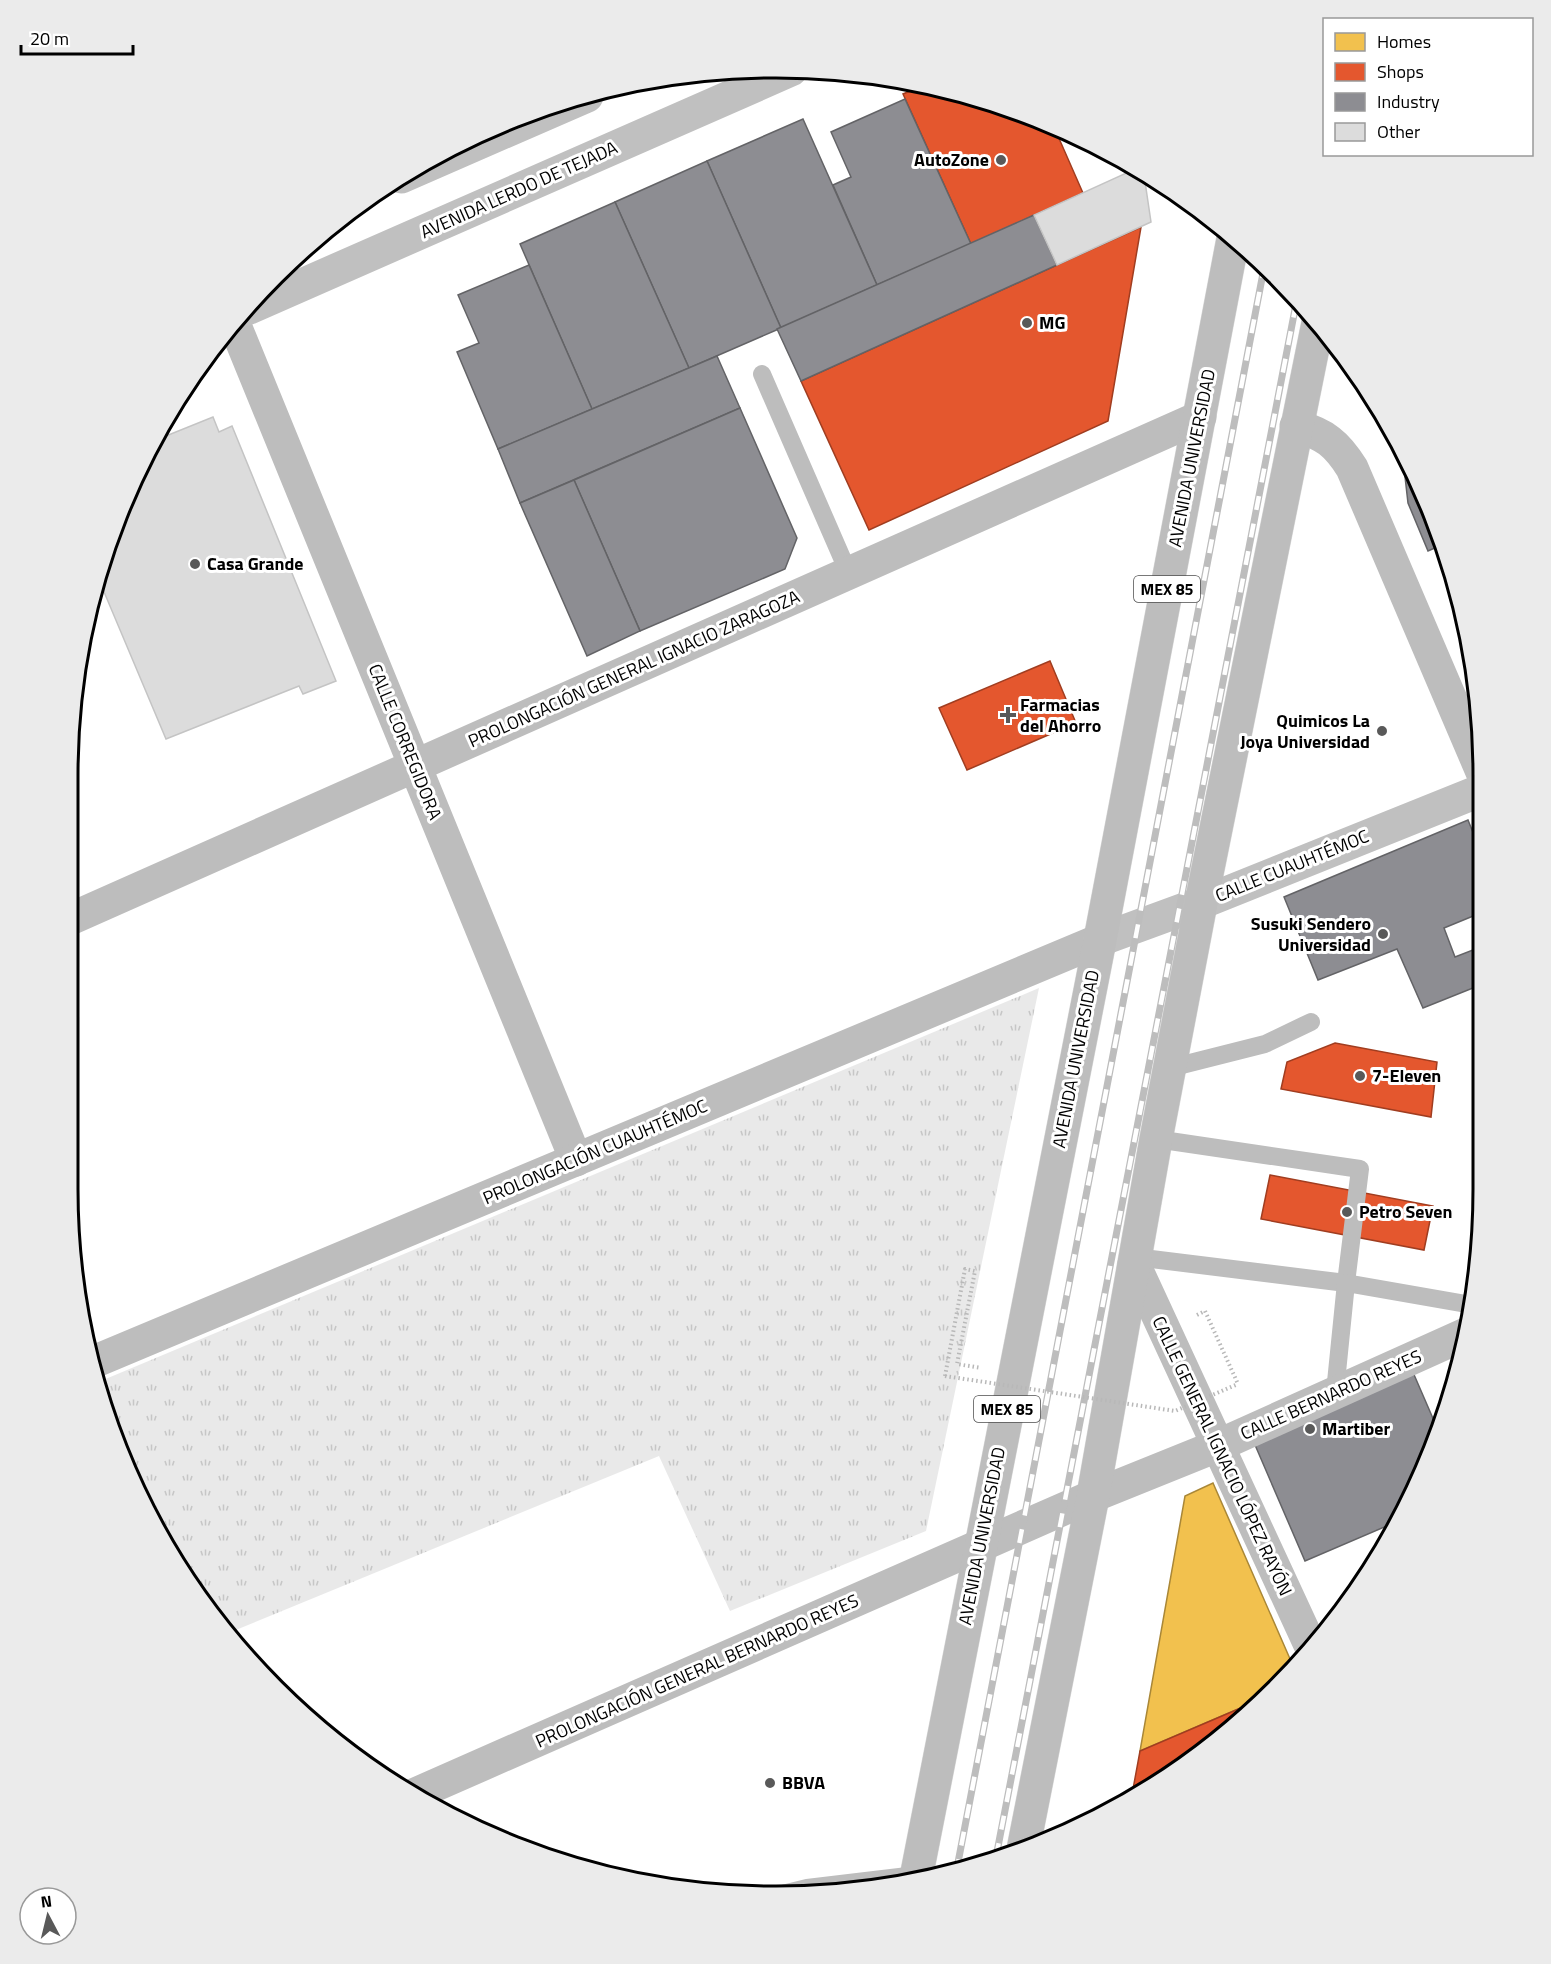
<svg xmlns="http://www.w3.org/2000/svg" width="1551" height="1964" viewBox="0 0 1551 1964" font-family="'Titillium Web',sans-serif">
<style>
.grass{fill:url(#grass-tufts)}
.homes{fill:#f2c14e;stroke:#a98737;stroke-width:1.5}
.shops{fill:#e4572e;stroke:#a03d20;stroke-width:1.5}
.industry{fill:#8d8d92;stroke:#636366;stroke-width:1.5}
.building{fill:#dcdcdc;stroke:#c4c4c4;stroke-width:1.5}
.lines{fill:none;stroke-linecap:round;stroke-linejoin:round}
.highway-casing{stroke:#dbdbdb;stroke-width:34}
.path{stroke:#b8b8b8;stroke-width:4;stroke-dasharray:1.5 3;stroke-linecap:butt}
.lane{stroke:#bdbdbd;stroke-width:18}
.street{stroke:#bdbdbd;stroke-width:33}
.secondary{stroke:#c0c0c0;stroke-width:33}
.highway{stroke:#bdbdbd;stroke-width:33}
.rail-casing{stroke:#bdbdbd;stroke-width:7}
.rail{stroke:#fff;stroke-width:4.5;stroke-dasharray:14;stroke-linecap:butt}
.path-bridge{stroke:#b8b8b8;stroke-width:4;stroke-dasharray:1.5 3;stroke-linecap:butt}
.poi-dot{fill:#595959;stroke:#fff;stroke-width:2}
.labels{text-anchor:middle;stroke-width:6;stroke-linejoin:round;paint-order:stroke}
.shield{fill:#fff;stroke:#4c4c4c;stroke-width:1.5}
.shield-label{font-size:16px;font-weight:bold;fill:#000}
.poi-label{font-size:18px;font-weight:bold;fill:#000;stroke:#fff;text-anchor:start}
.street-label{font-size:18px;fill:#000;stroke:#fff}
.rim{fill:none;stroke:#000;stroke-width:3}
</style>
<defs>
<pattern id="grass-tufts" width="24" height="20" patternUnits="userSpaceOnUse" patternTransform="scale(1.5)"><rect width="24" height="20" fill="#e9e9e9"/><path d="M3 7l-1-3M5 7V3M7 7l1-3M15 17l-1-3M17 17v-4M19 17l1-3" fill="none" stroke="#c6c6c6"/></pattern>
</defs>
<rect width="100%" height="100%" fill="#fff"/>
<path class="grass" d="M1039 988 926 1531 730 1611 659 1456 231 1632 163 1543 96 1383Z"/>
<path class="homes" d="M1213 1483 1294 1668 1276 1689 1264 1698 1140 1751 1185 1496Z"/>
<g class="shops">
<path d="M922 86 958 92 1054 127 1083 193 971 244 903 94Z"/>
<path d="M1141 227 1108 421 869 530 801 381Z"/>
<path d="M1050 661 1076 723 967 770 939 708Z"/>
<path d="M1335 1043 1437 1062 1431 1117 1281 1089 1287 1062Z"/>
<path d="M1270 1175 1433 1206 1424 1250 1261 1219Z"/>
<path d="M1264 1698 1131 1800 1140 1751Z"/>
</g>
<g class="industry">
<path d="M905 99 971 244 877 285 833 185 851 177 831 132Z"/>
<path d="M803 119 877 285 781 328 707 161Z"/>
<path d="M707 161 781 328 689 368 615 202Z"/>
<path d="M615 202 689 368 592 409 520 244Z"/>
<path d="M1034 215 1057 265 801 381 777 329Z"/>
<path d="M529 265 592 409 498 449 457 352 479 343 458 295Z"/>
<path d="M717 356 740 408 520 503 498 449Z"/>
<path d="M740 408 797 538 785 569 640 631 574 480Z"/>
<path d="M1402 450 1444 544 1428 551 1408 503Z"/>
<path d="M574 480 640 631 587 656 520 503Z"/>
<path d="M1468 820 1482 855 1483 912 1444 928 1455 957 1483 946V984L1423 1008 1397 949 1318 980 1284 897Z"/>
<path d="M1412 1370 1438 1430 1430 1459 1396 1522 1305 1561 1252 1438Z"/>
</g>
<g class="building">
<path d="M1135 169 1144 175 1151 222 1057 265 1034 215Z"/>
<path d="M213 417 219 432 232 426 336 681 303 694 299 686 166 739 99 580 105 548 158 431 161 438Z"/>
</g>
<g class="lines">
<defs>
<g id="highway">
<path d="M1024 1845 1093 1496 1156 1139 1201 903 1318 323"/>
<path d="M916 1878 1100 940 1233 239"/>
</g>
</defs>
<use href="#highway" class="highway-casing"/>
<g class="path">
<path d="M1197 1315 1205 1311 1238 1384"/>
<path d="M945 1376 965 1269 975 1271 957 1364 981 1368"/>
</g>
<g class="lane">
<path d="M762 374 849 574"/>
<path d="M1170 1068 1265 1044 1311 1022"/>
<path d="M1135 1257 1346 1283 1360 1169 1156 1139"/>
<path d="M1335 1392 1346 1283 1472 1305"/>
<path d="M774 1896 807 1888 916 1875"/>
</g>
<g class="street">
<path d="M234 323 576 1160"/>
<path d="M1296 426C1325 434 1337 444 1352 468L1482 772"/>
<path d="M68 920 1200 417"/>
<path d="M1134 1264 1311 1647"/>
<path d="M91 1363 1100 940"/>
<path d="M413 1795 1093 1496 1217 1446 1468 1333"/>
</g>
<g class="secondary">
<path d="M401 177 587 96"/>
<path d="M247 309 791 70"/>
<path d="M1100 940 1201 903 1482 790"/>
</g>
<use href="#highway" class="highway"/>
<defs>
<g id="rail">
<path d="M996 1857 1297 299"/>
<path d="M956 1873 1264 268"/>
</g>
</defs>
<use href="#rail" class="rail-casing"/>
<use href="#rail" class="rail"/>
<path class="path-bridge" d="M945 1376 1175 1411 1238 1384"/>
</g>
<g class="poi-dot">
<circle cx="1001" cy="160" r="6"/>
<circle cx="1027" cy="323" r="6"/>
<circle cx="195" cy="564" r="6"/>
<path d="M1005 706h6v6h6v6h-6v6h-6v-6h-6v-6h6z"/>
<circle cx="1382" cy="731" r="6"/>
<circle cx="1383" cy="934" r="6"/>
<circle cx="1360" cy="1076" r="6"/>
<circle cx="1347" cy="1212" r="6"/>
<circle cx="1310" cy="1429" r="6"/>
<circle cx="770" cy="1783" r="6"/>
</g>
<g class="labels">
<g class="shield">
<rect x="1134" y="576" width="66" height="26" rx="4.5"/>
<rect x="974" y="1396" width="66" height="26" rx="4.5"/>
</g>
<g class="shield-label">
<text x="1167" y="595">MEX 85</text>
<text x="1007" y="1415">MEX 85</text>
</g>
<g class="poi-label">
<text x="989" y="166" text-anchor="end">AutoZone</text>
<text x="1039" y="329">MG</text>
<text x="207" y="570">Casa Grande</text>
<text x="1020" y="711">Farmacias<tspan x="1020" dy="21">del Ahorro</tspan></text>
<text x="1370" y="727" text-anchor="end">Quimicos La<tspan x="1370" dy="21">Joya Universidad</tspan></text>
<text x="1371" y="930" text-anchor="end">Susuki Sendero<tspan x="1371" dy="21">Universidad</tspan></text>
<text x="1372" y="1082">7-Eleven</text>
<text x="1359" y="1218">Petro Seven</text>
<text x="1322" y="1435">Martiber</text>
<text x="782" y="1789">BBVA</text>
</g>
<g class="street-label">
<text transform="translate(519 190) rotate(-24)" y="6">AVENIDA LERDO DE TEJADA</text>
<text transform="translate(1192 458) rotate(-79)" y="6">AVENIDA UNIVERSIDAD</text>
<text transform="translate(634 669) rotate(-24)" y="6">PROLONGACIÓN GENERAL IGNACIO ZARAGOZA</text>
<text transform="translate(405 742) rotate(68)" y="6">CALLE CORREGIDORA</text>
<text transform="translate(1292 866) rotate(-22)" y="6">CALLE CUAUHTÉMOC</text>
<text transform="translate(1076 1059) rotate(-79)" y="6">AVENIDA UNIVERSIDAD</text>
<text transform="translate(595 1152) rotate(-23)" y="6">PROLONGACIÓN CUAUHTÉMOC</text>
<text transform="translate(1331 1395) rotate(-24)" y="6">CALLE BERNARDO REYES</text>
<text transform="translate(1222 1456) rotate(65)" y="6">CALLE GENERAL IGNACIO LÓPEZ RAYÓN</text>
<text transform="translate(982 1536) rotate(-79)" y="6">AVENIDA UNIVERSIDAD</text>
<text transform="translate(697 1671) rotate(-24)" y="6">PROLONGACIÓN GENERAL BERNARDO REYES</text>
</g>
</g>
<path d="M0 0H1551V1964H0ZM775 78H776A697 697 0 0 1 1473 775V1189A697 697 0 0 1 776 1886H775A697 697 0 0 1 78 1189V775A697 697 0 0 1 775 78Z" fill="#ebebeb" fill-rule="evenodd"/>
<path class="rim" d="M775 78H776A697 697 0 0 1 1473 775V1189A697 697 0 0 1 776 1886H775A697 697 0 0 1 78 1189V775A697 697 0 0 1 775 78Z"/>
<rect x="1323" y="18" width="210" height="138" fill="#ffffff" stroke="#999999" stroke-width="1.5"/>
<rect x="1335" y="33" width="30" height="18" fill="#f2c14e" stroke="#999999" stroke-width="1.5"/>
<text x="1377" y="48" font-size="18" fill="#000000">Homes</text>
<rect x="1335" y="63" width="30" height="18" fill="#e4572e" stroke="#999999" stroke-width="1.5"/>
<text x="1377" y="78" font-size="18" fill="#000000">Shops</text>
<rect x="1335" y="93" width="30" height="18" fill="#8d8d92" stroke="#999999" stroke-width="1.5"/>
<text x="1377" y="108" font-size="18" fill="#000000">Industry</text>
<rect x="1335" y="123" width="30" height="18" fill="#dcdcdc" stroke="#999999" stroke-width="1.5"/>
<text x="1377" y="138" font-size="18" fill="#000000">Other</text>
<g transform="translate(48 1916) rotate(353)"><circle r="28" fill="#ffffff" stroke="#999999" stroke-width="1.5"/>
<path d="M0-4.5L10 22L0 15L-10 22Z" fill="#595959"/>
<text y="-9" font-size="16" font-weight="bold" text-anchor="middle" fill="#000000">N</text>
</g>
<path d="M21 45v9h112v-9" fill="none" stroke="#000000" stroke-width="3"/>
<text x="30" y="45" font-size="18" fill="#000000" stroke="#ffffff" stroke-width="4.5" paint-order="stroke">20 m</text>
</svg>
